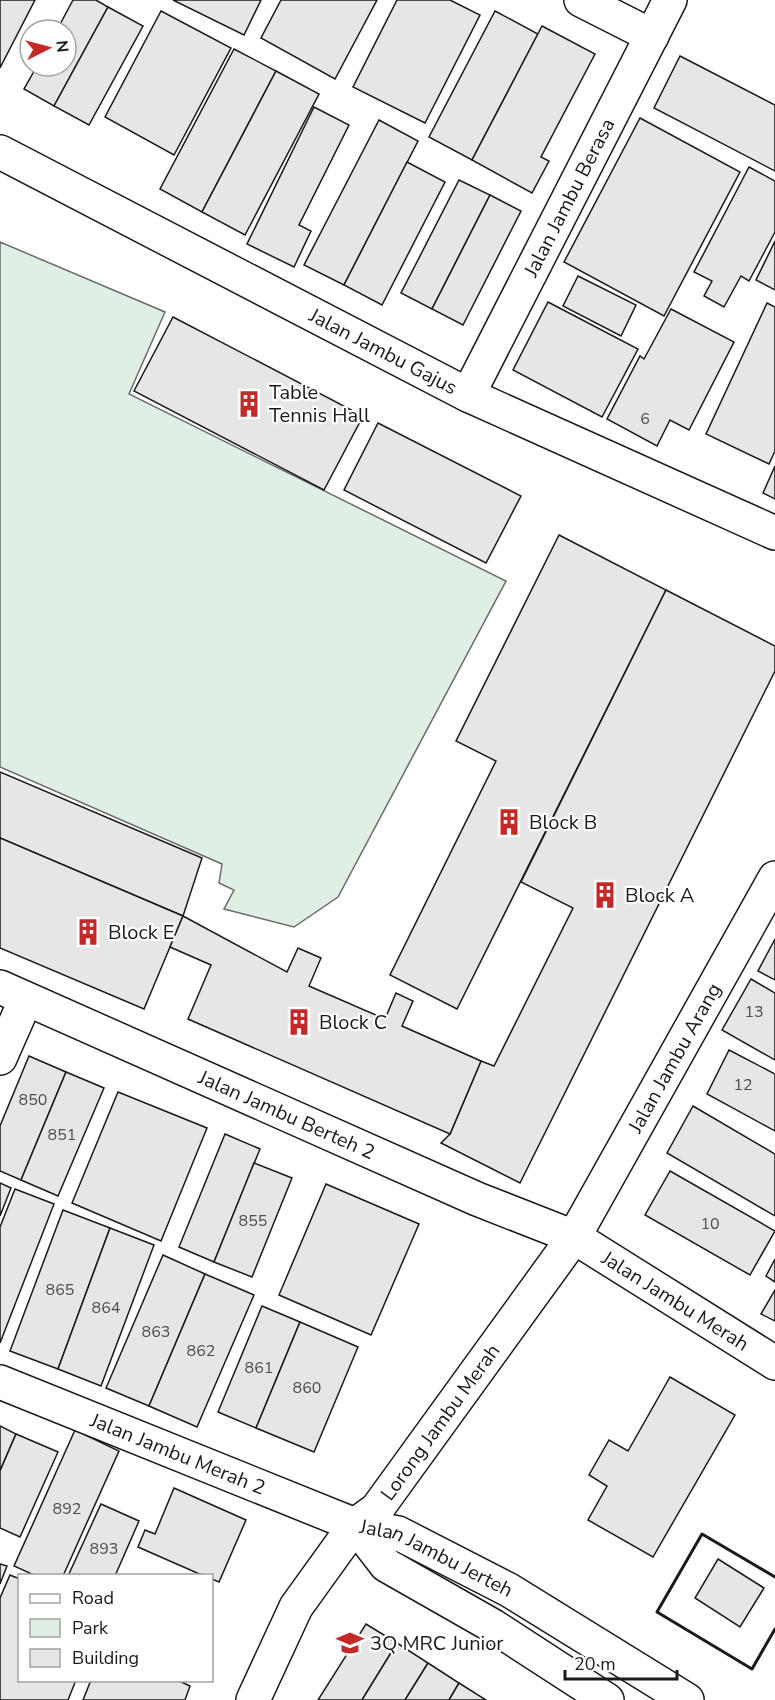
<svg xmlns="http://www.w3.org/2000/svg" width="775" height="1700" viewBox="0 0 775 1700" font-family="'Nunito Sans',sans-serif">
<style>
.green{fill:#e0efe3;stroke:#6a6a6a;stroke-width:1.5}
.building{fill:#e6e6e6;stroke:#1a1a1a;stroke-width:1.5}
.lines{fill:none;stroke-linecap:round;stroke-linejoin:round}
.minor-casing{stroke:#1a1a1a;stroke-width:36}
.minor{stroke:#fff;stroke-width:33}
.wall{stroke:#1a1a1a;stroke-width:3}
.labels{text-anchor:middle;stroke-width:4.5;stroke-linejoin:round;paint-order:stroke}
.number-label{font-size:16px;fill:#4d4d4d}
.street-label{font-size:20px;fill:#1a1a1a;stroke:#fff}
.poi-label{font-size:20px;fill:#1a1a1a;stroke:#fff;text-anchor:start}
</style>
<rect width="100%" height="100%" fill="#fff"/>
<path class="green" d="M0 242 165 312 129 394 506 581 338 897 294 927 224 909 234 890 219 883 222 864 0 767Z"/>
<g class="building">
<path d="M0 0H35L0 68Z"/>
<path d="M73 0H96L108 7 54 106 24 89 37 66H66V30H57Z"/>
<path d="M173 0H261L244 35Z"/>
<path d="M281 0H377L335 79 261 38Z"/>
<path d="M397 0H450L480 15 425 123 353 87Z"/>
<path d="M108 7 143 26 89 125 54 106Z"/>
<path d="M161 11 231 48 174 155 105 117Z"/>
<path d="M495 11 538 34 472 160 429 137Z"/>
<path d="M542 26 595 54 541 157 549 161 532 193 472 160Z"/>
<path d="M234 49 276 71 202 212 160 189Z"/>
<path d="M680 56 775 105V171L654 108Z"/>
<path d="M276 71 319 94 245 235 202 212Z"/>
<path d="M314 107 349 125 299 225 311 231 294 267 247 244Z"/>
<path d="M640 118 740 172 664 316 564 262Z"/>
<path d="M379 120 418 141 344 285 304 265Z"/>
<path d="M407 162 445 182 382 305 344 285Z"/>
<path d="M749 167 775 181V232L749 281 741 276 724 307 704 296 712 281 694 272Z"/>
<path d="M459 180 490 195 432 309 401 293Z"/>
<path d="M490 195 521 211 463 325 432 309Z"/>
<path d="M775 241V290L756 280Z"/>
<path d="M578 276 636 305 621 336 563 306Z"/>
<path d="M548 302 638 349 602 417 513 370Z"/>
<path d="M767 303 775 307V451L769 464 706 434Z"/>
<path d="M671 309 734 342 689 430 670 420 657 446 607 419 640 356 644 359Z"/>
<path d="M173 317 363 416 324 490 134 391Z"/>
<path d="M378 423 521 496 486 563 344 490Z"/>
<path d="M775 466V499L763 493Z"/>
<path d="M559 535 666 590 457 1009 390 975 496 761 456 741Z"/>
<path d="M666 590 775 646V671L520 1183 441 1143 450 1134 481 1061 494 1066 573 908 521 882Z"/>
<path d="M0 772 202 858 183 916 0 838Z"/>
<path d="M0 838 183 916 144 1009 0 948Z"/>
<path d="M183 916 287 972 298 948 321 958 309 986 385 1019 396 993 413 1001 402 1026 481 1061 450 1134 188 1019 211 965 170 947Z"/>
<path d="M775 939V980L758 971Z"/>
<path d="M751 979 775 993V1060L722 1030Z"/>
<path d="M729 1050 775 1074V1131L707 1094Z"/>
<path d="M29 1056 66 1072 21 1180 0 1171V1126Z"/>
<path d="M66 1072 104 1088 58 1196 21 1180Z"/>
<path d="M118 1092 207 1128 161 1241 72 1203Z"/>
<path d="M693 1106 775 1154V1216L667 1153Z"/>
<path d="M225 1134 260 1149 214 1262 179 1247Z"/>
<path d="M254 1163 292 1178 252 1277 214 1262Z"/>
<path d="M670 1171 775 1231 750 1275 645 1215Z"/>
<path d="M0 1183 11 1188 0 1216Z"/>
<path d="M326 1184 419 1224 371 1335 279 1295Z"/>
<path d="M15 1189 54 1204 0 1343V1227Z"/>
<path d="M63 1210 110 1228 58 1369 10 1351Z"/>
<path d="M110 1228 154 1245 101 1386 58 1369Z"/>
<path d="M163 1255 205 1274 149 1406 106 1388Z"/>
<path d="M775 1259V1282L766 1276Z"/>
<path d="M205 1274 254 1295 197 1427 149 1406Z"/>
<path d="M775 1290V1321L761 1314Z"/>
<path d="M262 1306 300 1322 256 1428 218 1412Z"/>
<path d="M300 1322 358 1347 314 1452 256 1428Z"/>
<path d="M670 1377 735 1415 653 1557 588 1520 607 1486 589 1475 609 1440 628 1451Z"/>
<path d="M0 1426 16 1434 0 1471Z"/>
<path d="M75 1430 119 1451 63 1576H36L14 1566Z"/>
<path d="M16 1434 58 1452 20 1537 0 1528V1471Z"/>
<path d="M174 1488 246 1520 219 1582 212 1579V1576H204L138 1547 145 1530 155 1534Z"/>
<path d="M101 1504 139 1521 115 1576H68Z"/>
<path d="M718 1559 764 1588 740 1627 695 1598Z"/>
<path d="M0 1564 7 1566 0 1584Z"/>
<path d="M10 1575 20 1579V1680H76L68 1700H0V1598Z"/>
<path d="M366 1624 397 1643 362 1700H318Z"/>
<path d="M397 1643 428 1663 405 1700H362Z"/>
<path d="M428 1663 459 1683 449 1700H405Z"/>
<path d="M91 1680H177L190 1686 185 1700H83Z"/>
<path d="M459 1683 486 1700H449Z"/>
</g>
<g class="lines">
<defs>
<g id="minor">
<path d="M581 0 652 36"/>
<path id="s1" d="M0 152 468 395 775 533"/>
<path id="s2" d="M468 395 670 0"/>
<path id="s3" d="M0 987 477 1199 574 1237 775 1363"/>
<path d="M0 1058 26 999"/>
<path id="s4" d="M0 1382 355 1525 398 1533 509 1590 687 1700"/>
<path d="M355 1525 386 1565 493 1626 607 1700"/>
<path id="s5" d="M253 1700 296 1607 355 1525 377 1509 574 1237 775 878"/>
</g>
</defs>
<use href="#minor" class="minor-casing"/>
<use href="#minor" class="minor"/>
<path class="wall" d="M775 1577 702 1534 657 1612 752 1669 775 1629"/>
</g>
<defs>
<symbol id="building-bare" viewBox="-9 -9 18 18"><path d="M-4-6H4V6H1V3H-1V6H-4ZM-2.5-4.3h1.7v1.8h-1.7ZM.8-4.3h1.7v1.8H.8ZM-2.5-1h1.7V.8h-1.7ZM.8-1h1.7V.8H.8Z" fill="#c62828" stroke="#fff" stroke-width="2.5" paint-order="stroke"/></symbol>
<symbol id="school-bare" viewBox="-9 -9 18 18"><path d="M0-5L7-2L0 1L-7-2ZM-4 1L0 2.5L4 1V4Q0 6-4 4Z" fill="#c62828" stroke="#fff" stroke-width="2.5" paint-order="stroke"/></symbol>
</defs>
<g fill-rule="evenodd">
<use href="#building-bare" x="230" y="385" width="38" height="38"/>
<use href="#building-bare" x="490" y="803" width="38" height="38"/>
<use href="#building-bare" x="586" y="876" width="38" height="38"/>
<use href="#building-bare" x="69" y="913" width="38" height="38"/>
<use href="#building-bare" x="280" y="1003" width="38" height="38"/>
<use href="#school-bare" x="331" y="1624" width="38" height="38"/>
</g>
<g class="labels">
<g class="number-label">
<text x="645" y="424">6</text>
<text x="754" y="1017">13</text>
<text x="743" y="1090">12</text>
<text x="33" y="1105">850</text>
<text x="62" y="1140">851</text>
<text x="253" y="1226">855</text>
<text x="710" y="1229">10</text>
<text x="60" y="1295">865</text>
<text x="106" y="1313">864</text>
<text x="156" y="1337">863</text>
<text x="201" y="1356">862</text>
<text x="259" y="1373">861</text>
<text x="307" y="1393">860</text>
<text x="67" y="1514">892</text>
<text x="104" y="1554">893</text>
</g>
<g class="street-label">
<text dy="7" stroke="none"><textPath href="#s2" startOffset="222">Jalan Jambu Berasa</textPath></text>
<text dy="7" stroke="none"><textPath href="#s1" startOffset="432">Jalan Jambu Gajus</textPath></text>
<text dy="7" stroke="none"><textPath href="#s5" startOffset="772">Jalan Jambu Arang</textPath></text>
<text dy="7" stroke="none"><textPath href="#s3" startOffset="314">Jalan Jambu Berteh 2</textPath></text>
<text dy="7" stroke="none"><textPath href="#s3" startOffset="746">Jalan Jambu Merah</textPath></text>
<text dy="7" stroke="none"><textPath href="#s5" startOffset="338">Lorong Jambu Merah</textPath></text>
<text dy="7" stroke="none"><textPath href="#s4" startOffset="192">Jalan Jambu Merah 2</textPath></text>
<text dy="7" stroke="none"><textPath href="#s4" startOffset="471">Jalan Jambu Jerteh</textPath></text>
</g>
<g class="poi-label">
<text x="269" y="399">Table<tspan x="269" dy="23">Tennis Hall</tspan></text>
<text x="529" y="829">Block B</text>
<text x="625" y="902">Block A</text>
<text x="108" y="939">Block E</text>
<text x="319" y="1029">Block C</text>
<text x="370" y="1650">3Q MRC Junior</text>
</g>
</g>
<rect x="18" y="1574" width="195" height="108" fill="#ffffff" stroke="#a3a3a3" stroke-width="1.5"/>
<rect x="30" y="1594" width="30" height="9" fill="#ffffff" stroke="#a3a3a3" stroke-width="1.5"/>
<text x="72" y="1604" font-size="18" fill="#1a1a1a">Road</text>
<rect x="30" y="1619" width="30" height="18" fill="#e0efe3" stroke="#a3a3a3" stroke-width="1.5"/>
<text x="72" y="1634" font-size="18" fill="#1a1a1a">Park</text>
<rect x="30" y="1649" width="30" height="18" fill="#e6e6e6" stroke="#a3a3a3" stroke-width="1.5"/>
<text x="72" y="1664" font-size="18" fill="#1a1a1a">Building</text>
<g transform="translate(48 48) rotate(84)"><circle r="28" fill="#ffffff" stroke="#a3a3a3" stroke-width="1.5"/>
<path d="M0-4.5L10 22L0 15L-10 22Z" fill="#c62828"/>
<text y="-9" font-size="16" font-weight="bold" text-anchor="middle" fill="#1a1a1a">N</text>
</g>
<path d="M565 1670v9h112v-9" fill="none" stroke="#1a1a1a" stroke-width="3"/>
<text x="574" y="1670" font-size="18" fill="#1a1a1a" stroke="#ffffff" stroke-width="4.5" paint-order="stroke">20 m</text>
</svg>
